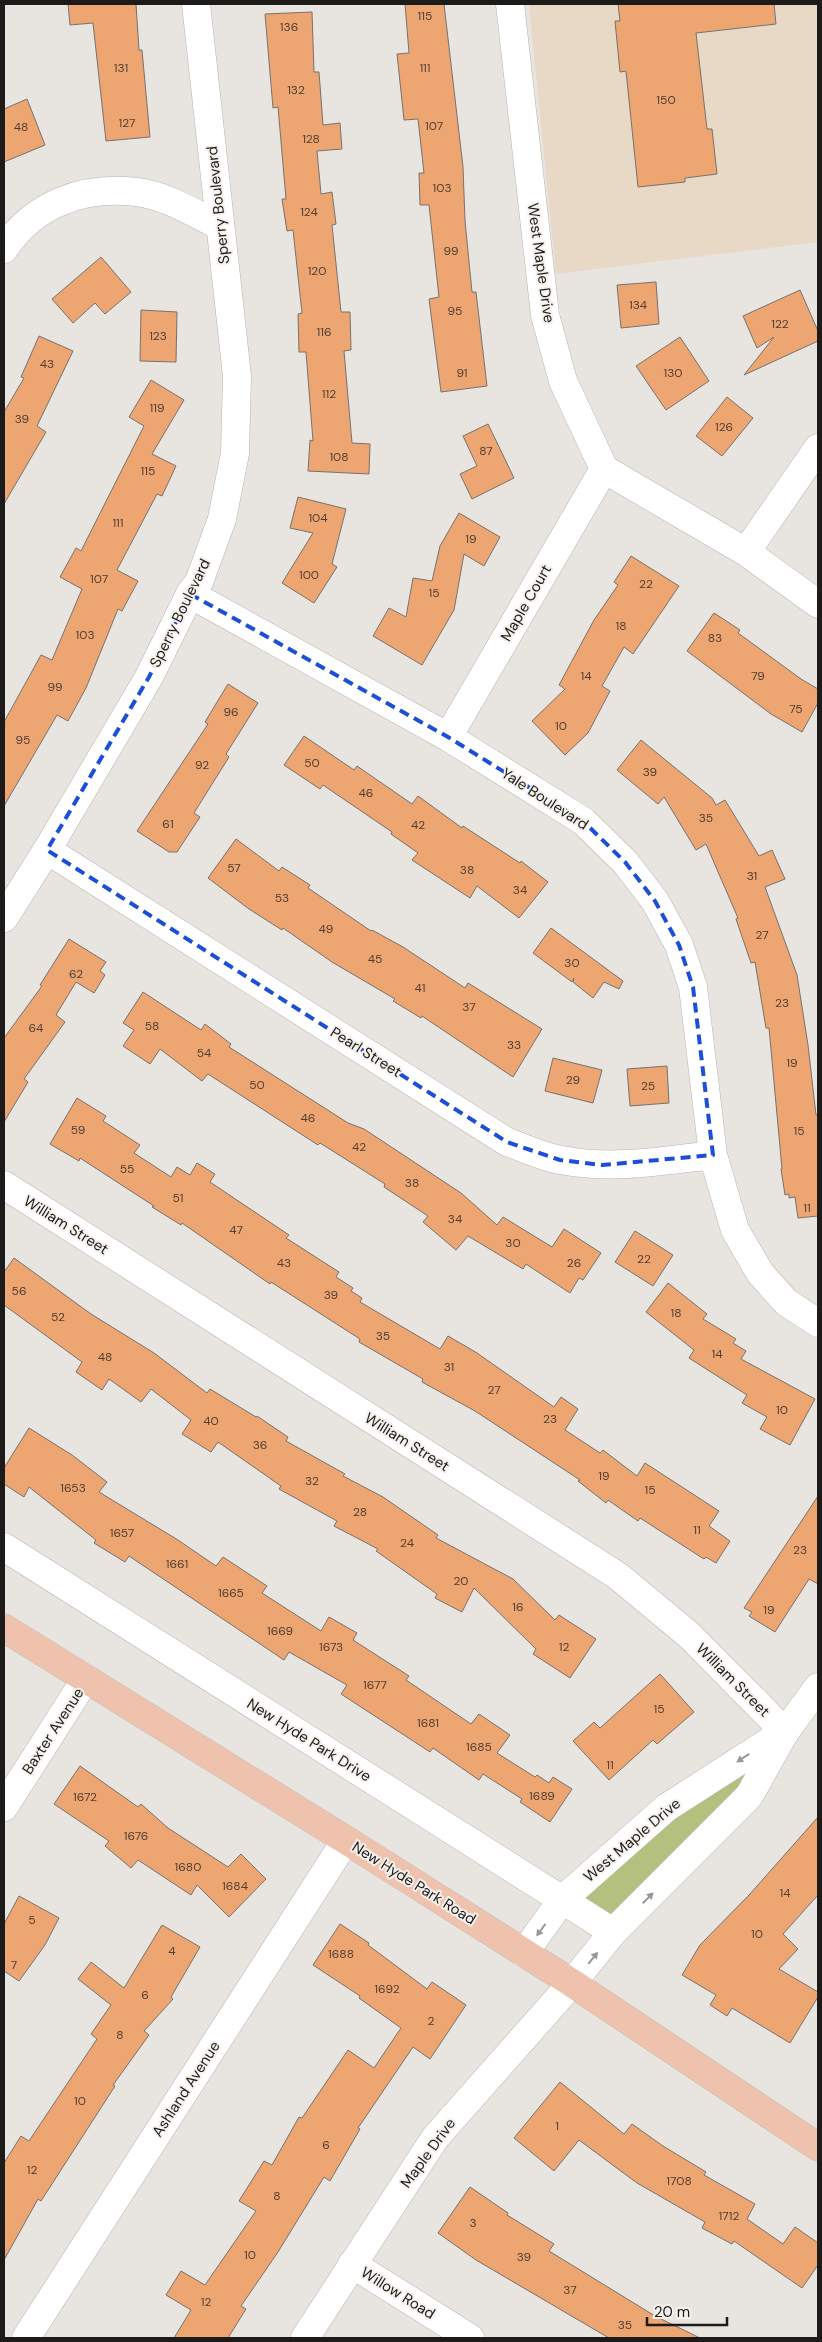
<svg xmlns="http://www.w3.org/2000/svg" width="822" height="2342" viewBox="0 0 822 2342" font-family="'DM Sans',sans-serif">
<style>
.education{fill:#e8d8c6}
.green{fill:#b2c17e}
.building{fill:#eda572;stroke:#77726f}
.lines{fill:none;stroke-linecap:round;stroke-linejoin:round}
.minor-casing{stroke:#b8b4af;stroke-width:29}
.major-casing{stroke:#c0bfbf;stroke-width:29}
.minor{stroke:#fff;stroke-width:28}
.major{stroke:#eec2ac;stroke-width:28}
.oneway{fill:#999898}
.marked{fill:none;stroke:#1d4ed8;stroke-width:4;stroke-dasharray:10 6;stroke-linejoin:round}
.labels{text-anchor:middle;stroke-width:4;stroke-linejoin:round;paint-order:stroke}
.number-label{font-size:12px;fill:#513e30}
.street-label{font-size:15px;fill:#1d1b1a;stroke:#f5f1ec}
</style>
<rect width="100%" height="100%" fill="#e8e4df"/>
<path class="education" d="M529 4H818V242L556 274Z"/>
<path class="green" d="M770 1748 743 1794 614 1925 569 1898 666 1814Z"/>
<g class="building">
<path d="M68 4H136L139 50H142L150 137 106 141 93 23 70 25Z"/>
<path d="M405 4H444L463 167 465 221 472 292H476L487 386 441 392 429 299 439 297 429 205H420L419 173H424L418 119 404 120 397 54 409 53Z"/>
<path d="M618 4H774L776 24 696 33 707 129H712L717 174 685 178V182L638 187 626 71 620 72 615 21H620Z"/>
<path d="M312 12 314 72H319L323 125 340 123 342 149 317 151 321 194 332 192 336 224 332 225 341 312H350L351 350 344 351 352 443 370 444 369 474 308 471 310 440 313 441 306 352H299L298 314 302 313 293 230 287 231 282 199H286L278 107 273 108 265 14Z"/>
<path d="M27 99 45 145 4 162V109Z"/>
<path d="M101 257 131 292 105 314 95 303 73 323 52 299Z"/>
<path d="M656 282 659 324 621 328 617 285Z"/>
<path d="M800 290 818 331V341L744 375 774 337 757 348 743 316Z"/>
<path d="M141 310 177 312 176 362 140 361Z"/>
<path d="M39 336 73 351 37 426 46 432 4 504V412L24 378 21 377Z"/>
<path d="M680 337 709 381 666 410 636 366Z"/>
<path d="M151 380 184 400 152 454 176 466 162 496 157 494 117 570 138 581 122 611 118 609 86 688 68 721 57 715 4 806V722L41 655 52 660 82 589 60 577 76 548 81 551 144 426 129 417Z"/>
<path d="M727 397 753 418 722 456 696 436Z"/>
<path d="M488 424 514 478 472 499 460 474 477 466 463 436Z"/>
<path d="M298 497 346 509 332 564 337 567 314 603 282 583 313 533 290 528Z"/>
<path d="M459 513 500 537 484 566 464 554 454 610 422 665 373 636 389 608 406 617 413 578 432 581 440 546Z"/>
<path d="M631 556 679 586 633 654 624 647 602 686 610 691 588 733 565 755 532 721 565 689 559 685 594 620 618 585 614 582Z"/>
<path d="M714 613 740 630 738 633 801 679 818 689V703L802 732 771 714 687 651Z"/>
<path d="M228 684 258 703 226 754 229 757 194 813 200 817 177 852H169L137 831 208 724 205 722Z"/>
<path d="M304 736 354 770 357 766 412 804 418 796 462 828 463 826 520 863 521 861 548 882 519 918 477 886 470 898 412 860 418 853 391 834 392 832 323 785 320 789 284 765Z"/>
<path d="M641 740 712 798 716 805 725 800 759 856 772 850 785 879 765 887 797 975 808 1045 816 1115 818 1114V1216L798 1218 795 1197 789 1198V1194L785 1195 781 1169H782L769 1028H766L755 962 751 963 736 919 738 918 706 844 696 850 664 797 658 804 617 770Z"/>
<path d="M236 839 279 871 282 867 310 885 308 888 371 931 372 930 403 947 465 988 468 983 542 1029 513 1077 422 1016 421 1018 393 1001 395 999 332 962 283 928 282 930 249 909 208 878Z"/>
<path d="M551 928 623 981 619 989 604 982 593 998 573 982 574 978 572 982 533 953Z"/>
<path d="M69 939 106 962 100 971 105 975 94 993 76 982 56 1015 65 1022 24 1079 28 1082 4 1122V1038L42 986 40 985Z"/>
<path d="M143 992 201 1030 205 1024 231 1044 229 1047 348 1123 364 1129 461 1193 497 1225 503 1217 552 1247 564 1229 601 1253 583 1280 579 1278 570 1293 526 1264 523 1269 468 1236 456 1250 423 1222 428 1216 384 1187 385 1184 320 1143 318 1145 208 1074 202 1081 160 1049 150 1064 123 1046 134 1030 123 1023Z"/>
<path d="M553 1058 602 1070 593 1103 545 1091Z"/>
<path d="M667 1066 669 1103 630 1106 627 1069Z"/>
<path d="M77 1098 106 1116 103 1121 140 1145 134 1153 171 1177 177 1167 190 1175 197 1163 215 1174 210 1182 289 1235 286 1238 339 1272 336 1277 353 1288 351 1291 362 1298 360 1302 440 1349 448 1336 477 1353 554 1407 561 1397 578 1409 565 1430 600 1453 603 1450 637 1476 645 1463 719 1511 709 1526 730 1541 716 1563 706 1557 704 1559 640 1518 638 1521 608 1500 606 1503 578 1481 580 1480 475 1411 422 1382 423 1379 359 1342 360 1339 271 1282 270 1284 182 1223 181 1225 152 1207 154 1206 80 1158 79 1161 50 1144Z"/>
<path d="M635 1231 673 1255 653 1286 615 1262Z"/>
<path d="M14 1258 91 1314 154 1353 207 1393 210 1389 256 1417 257 1416 288 1437 286 1441 345 1474 343 1476 383 1497 438 1535 436 1538 513 1579 555 1620 559 1615 596 1639 570 1678 533 1654 536 1649 474 1588 462 1612 435 1598 437 1594 376 1551 378 1549 334 1526 337 1521 279 1489 281 1486 218 1442 211 1452 182 1434 191 1420 151 1389 141 1402 109 1379 102 1390 76 1372 82 1362 4 1305V1272Z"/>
<path d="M668 1283 707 1314 703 1319 736 1339 733 1343 746 1351 741 1359 815 1399 790 1445 760 1429 767 1417 742 1403 747 1395 689 1358 694 1350 646 1312Z"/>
<path d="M29 1428 72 1455 107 1482 99 1492 178 1540 216 1566 223 1557 267 1586 262 1593 321 1631 329 1617 357 1633 353 1640 409 1676 406 1680 471 1724 479 1714 510 1735 497 1753 535 1777 537 1775 549 1783 553 1777 572 1789 550 1822 520 1802 522 1799 483 1774 479 1780 433 1748 430 1752 341 1694 347 1685 289 1652 284 1660 129 1556 125 1562 94 1543 96 1540 29 1487 24 1497 4 1484V1468Z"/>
<path d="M818 1496V1584L809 1579 775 1632 749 1616 752 1612 744 1608Z"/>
<path d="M660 1674 694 1712 657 1744 653 1740 609 1780 573 1741 594 1722 600 1728Z"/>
<path d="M80 1766 138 1807 141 1804 168 1828 228 1867 241 1854 266 1879 229 1917 197 1885 191 1895 138 1860 131 1868 105 1846 109 1841 54 1804Z"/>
<path d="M818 1817V1895L783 1934 798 1949 779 1969 818 1992V1997L790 2043 732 2008 727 2016 710 2005 716 1995 682 1975 700 1945 750 1894Z"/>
<path d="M19 1896 59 1918 45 1945 19 1981 4 1971V1924Z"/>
<path d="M340 1924 369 1943 368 1945 427 1989 432 1982 466 2005 430 2059 413 2047 358 2128 360 2129 330 2181 324 2177 278 2252 241 2306 246 2309 228 2338H174L191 2310 166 2295 181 2271 205 2285 256 2211 239 2201 264 2161 272 2165 299 2117 302 2118 348 2050 374 2068 401 2028 359 1998 360 1996 313 1965Z"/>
<path d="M162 1925 200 1947 171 1997 173 1999 144 2031 149 2035 113 2085 115 2086 41 2201 38 2199 4 2260V2163L21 2136 29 2141 97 2039 91 2034 111 2005 78 1979 91 1962 124 1988Z"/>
<path d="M560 2082 624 2134 632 2124 663 2146 706 2172 704 2175 755 2204 747 2219 783 2244 795 2227 818 2243V2265L802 2288 734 2241 732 2244 702 2228 705 2222 637 2183 579 2140 554 2171 514 2138Z"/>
<path d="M470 2187 508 2213 507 2215 554 2244 549 2251 655 2316 700 2338H609L476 2260 438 2233Z"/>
</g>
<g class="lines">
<defs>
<g id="minor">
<path d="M510 4 545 315 563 381 604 469 746 552 818 604"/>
<path d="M4 249C34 204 82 186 136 192 165 195 194 213 220 226"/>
<path d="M746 552 818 448"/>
<path d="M190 594 448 737 583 821 625 862 655 901 679 945 693 987 713 1155 735 1230 760 1273 786 1302 818 1323"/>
<path d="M448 737 604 469"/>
<path d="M47 850 507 1142C524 1148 543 1157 561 1160 612 1170 663 1161 713 1155"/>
<path d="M4 918 47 850 149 677 190 594 199 582 222 519 235 453 237 376 196 4"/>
<path d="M4 1185 618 1576 689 1635 785 1732"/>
<path d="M4 1547 613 1932"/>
<path d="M4 1807 85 1680"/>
<path d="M524 1953 562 1900 666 1808 781 1734"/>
<path d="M352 2264 470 2338"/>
<path d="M26 2338 346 1840"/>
<path d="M305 2338 435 2138 572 1983 613 1932 749 1796 785 1732 818 1687"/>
</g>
<path id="major" d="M4 1628 346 1840 572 1983 818 2147"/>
</defs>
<use href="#minor" class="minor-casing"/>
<use href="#major" class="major-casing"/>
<use href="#minor" class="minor"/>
<use href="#major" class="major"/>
</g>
<defs><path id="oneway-solid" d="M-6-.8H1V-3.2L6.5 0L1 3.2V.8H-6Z" transform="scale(1.25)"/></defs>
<g class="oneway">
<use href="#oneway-solid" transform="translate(743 1758) rotate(147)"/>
<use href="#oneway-solid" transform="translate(648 1898) rotate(-45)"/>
<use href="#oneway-solid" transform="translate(541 1930) rotate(126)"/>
<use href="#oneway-solid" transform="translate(593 1958) rotate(-51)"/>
</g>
<path class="marked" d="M190 594 448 737 583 821 625 862 655 901 679 945 693 987 713 1155 602 1165 560 1160 507 1142 47 850 149 677Z"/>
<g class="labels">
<g class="number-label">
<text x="425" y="20">115</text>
<text x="289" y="31">136</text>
<text x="121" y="72">131</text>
<text x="425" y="72">111</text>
<text x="296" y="94">132</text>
<text x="666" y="104">150</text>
<text x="127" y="127">127</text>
<text x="434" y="130">107</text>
<text x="21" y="131">48</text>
<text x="311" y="143">128</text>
<text x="442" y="192">103</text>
<text x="309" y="216">124</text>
<text x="451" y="255">99</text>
<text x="317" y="275">120</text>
<text x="638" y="309">134</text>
<text x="455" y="315">95</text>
<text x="780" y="328">122</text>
<text x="324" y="336">116</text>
<text x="158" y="340">123</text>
<text x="47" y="368">43</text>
<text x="462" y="377">91</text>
<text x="673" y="377">130</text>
<text x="329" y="398">112</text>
<text x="157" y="412">119</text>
<text x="22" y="423">39</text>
<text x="724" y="431">126</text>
<text x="486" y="455">87</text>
<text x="339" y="461">108</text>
<text x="148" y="475">115</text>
<text x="318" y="522">104</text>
<text x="118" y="527">111</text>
<text x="471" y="543">19</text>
<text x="309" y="579">100</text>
<text x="99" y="583">107</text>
<text x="646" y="588">22</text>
<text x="434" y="597">15</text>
<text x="621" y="630">18</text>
<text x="85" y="639">103</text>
<text x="715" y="642">83</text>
<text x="586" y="680">14</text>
<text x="758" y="680">79</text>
<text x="55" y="691">99</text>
<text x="796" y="713">75</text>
<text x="231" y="716">96</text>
<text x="561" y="730">10</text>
<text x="23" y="744">95</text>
<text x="312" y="767">50</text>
<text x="202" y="769">92</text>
<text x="650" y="776">39</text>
<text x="366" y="797">46</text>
<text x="706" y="822">35</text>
<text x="168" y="828">61</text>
<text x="418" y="829">42</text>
<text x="234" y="872">57</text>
<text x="467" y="874">38</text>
<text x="752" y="880">31</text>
<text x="520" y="894">34</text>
<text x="282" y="902">53</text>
<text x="326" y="933">49</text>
<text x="762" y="939">27</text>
<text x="375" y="963">45</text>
<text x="572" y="967">30</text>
<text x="76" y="978">62</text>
<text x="420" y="992">41</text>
<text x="782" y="1007">23</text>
<text x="469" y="1011">37</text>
<text x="152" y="1030">58</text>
<text x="36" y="1032">64</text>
<text x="514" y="1049">33</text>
<text x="204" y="1057">54</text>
<text x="792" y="1067">19</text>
<text x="573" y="1084">29</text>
<text x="257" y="1089">50</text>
<text x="648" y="1090">25</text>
<text x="308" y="1122">46</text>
<text x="78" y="1134">59</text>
<text x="799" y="1135">15</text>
<text x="359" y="1151">42</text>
<text x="127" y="1173">55</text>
<text x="412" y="1187">38</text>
<text x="178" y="1202">51</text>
<text x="807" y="1212">11</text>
<text x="455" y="1223">34</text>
<text x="236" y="1234">47</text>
<text x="513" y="1247">30</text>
<text x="644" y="1263">22</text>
<text x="284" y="1267">43</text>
<text x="574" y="1267">26</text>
<text x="19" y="1295">56</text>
<text x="331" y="1299">39</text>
<text x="676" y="1317">18</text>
<text x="58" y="1321">52</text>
<text x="383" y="1340">35</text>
<text x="717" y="1358">14</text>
<text x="105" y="1361">48</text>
<text x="449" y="1371">31</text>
<text x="494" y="1394">27</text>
<text x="782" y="1414">10</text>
<text x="550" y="1423">23</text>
<text x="211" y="1425">40</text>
<text x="260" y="1449">36</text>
<text x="604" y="1480">19</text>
<text x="312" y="1485">32</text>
<text x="73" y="1492">1653</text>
<text x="650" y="1494">15</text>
<text x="360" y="1516">28</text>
<text x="697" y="1534">11</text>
<text x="122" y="1537">1657</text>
<text x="407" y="1547">24</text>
<text x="800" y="1554">23</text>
<text x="177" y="1568">1661</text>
<text x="461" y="1585">20</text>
<text x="231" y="1597">1665</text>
<text x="518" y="1611">16</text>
<text x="769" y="1614">19</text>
<text x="280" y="1635">1669</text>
<text x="331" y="1651">1673</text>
<text x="564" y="1651">12</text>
<text x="375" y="1689">1677</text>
<text x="659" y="1713">15</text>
<text x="428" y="1727">1681</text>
<text x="479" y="1751">1685</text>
<text x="610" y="1769">11</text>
<text x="542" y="1800">1689</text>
<text x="85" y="1801">1672</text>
<text x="136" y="1840">1676</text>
<text x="188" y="1871">1680</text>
<text x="235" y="1890">1684</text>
<text x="785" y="1897">14</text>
<text x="32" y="1924">5</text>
<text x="757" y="1938">10</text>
<text x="172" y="1955">4</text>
<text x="341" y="1958">1688</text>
<text x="14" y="1969">7</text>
<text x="387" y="1993">1692</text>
<text x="145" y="1999">6</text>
<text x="431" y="2025">2</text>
<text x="120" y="2039">8</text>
<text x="80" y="2105">10</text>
<text x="557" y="2130">1</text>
<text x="326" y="2149">6</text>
<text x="32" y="2174">12</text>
<text x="679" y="2185">1708</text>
<text x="277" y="2200">8</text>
<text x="729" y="2220">1712</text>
<text x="473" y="2227">3</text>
<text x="250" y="2259">10</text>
<text x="524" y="2261">39</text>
<text x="570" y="2294">37</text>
<text x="206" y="2306">12</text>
<text x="625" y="2329">35</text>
</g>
<g class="street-label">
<text transform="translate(218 205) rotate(-96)" y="5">Sperry Boulevard</text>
<text transform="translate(541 263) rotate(82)" y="5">West Maple Drive</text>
<text transform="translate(526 603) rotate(-60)" y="5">Maple Court</text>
<text transform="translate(180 613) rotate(-64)" y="5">Sperry Boulevard</text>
<text transform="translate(545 799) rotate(33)" y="5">Yale Boulevard</text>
<text transform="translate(366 1052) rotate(32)" y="5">Pearl Street</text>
<text transform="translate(66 1225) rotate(32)" y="5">William Street</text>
<text transform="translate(407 1442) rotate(32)" y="5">William Street</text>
<text transform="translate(733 1680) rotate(45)" y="5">William Street</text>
<text transform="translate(53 1731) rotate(-57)" y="5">Baxter Avenue</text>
<text transform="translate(309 1740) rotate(32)" y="5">New Hyde Park Drive</text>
<text transform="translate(632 1840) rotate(-40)" y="5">West Maple Drive</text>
<text transform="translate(414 1883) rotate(32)" y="5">New Hyde Park Road</text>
<text transform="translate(186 2089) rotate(-57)" y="5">Ashland Avenue</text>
<text transform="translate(428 2153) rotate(-54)" y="5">Maple Drive</text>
<text transform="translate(398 2293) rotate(32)" y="5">Willow Road</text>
</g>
</g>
<rect width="822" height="2342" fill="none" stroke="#1d1b1a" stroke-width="10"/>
<path d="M647 2317v8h80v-8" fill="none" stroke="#1d1b1a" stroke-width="2.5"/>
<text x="654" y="2317" font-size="15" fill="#1d1b1a" stroke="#f5f1ec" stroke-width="4" paint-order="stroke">20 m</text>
</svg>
